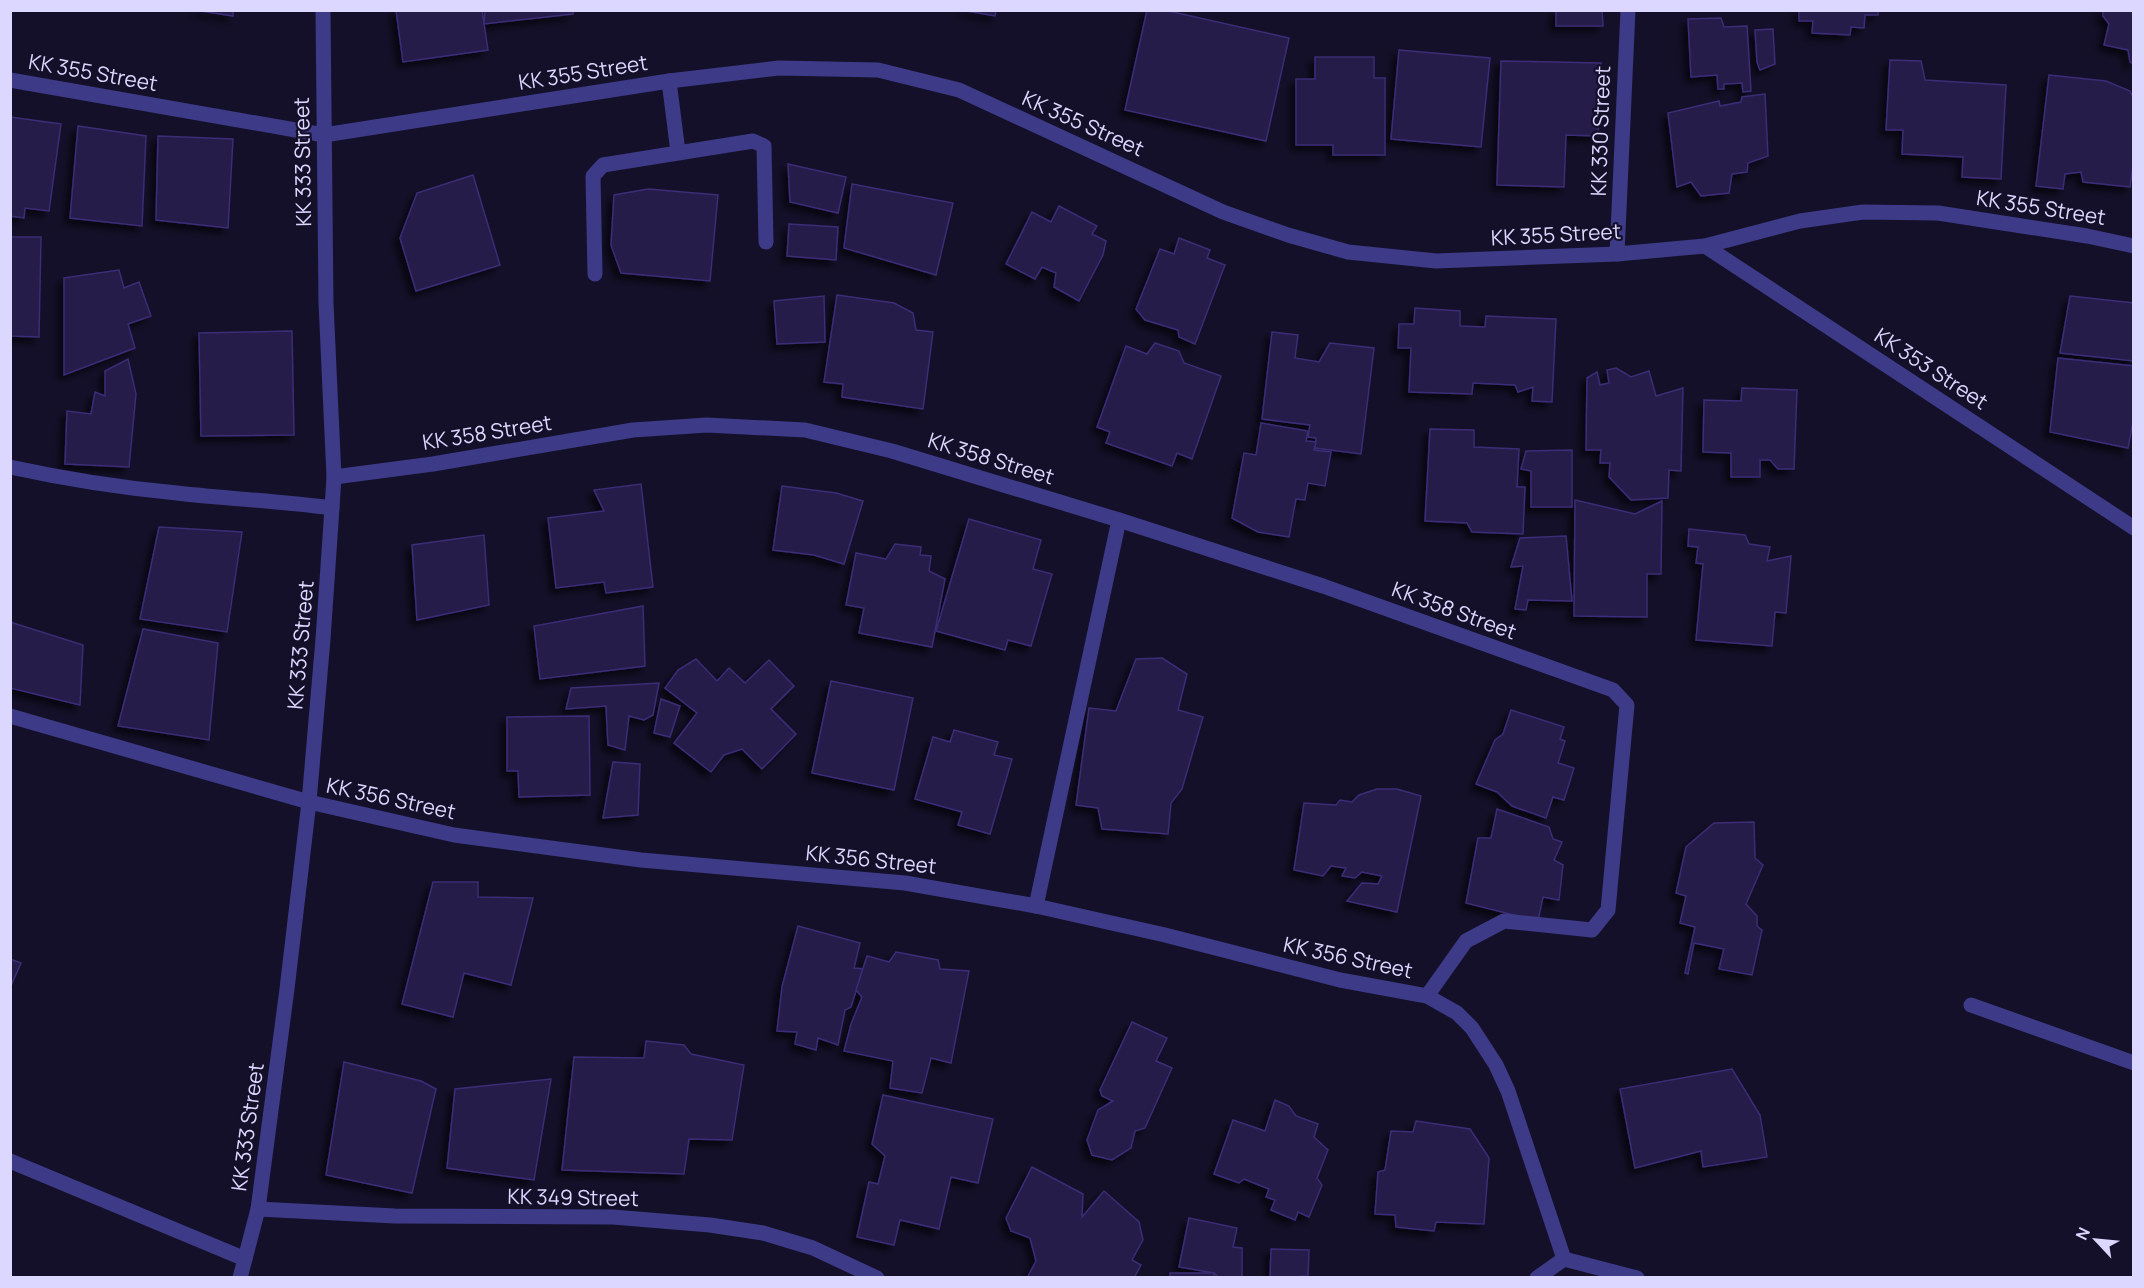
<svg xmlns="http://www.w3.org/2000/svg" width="2144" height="1288" viewBox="0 0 2144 1288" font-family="Manrope,sans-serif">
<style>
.building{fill:#251b4a;stroke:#3b2d76;stroke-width:1.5;filter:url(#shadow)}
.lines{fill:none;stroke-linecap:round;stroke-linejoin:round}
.service{stroke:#3d3a88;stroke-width:15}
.minor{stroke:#3d3a88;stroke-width:15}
.labels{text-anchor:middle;stroke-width:4.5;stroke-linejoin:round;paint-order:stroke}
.street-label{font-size:21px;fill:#dcd7ff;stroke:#141029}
</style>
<defs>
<filter id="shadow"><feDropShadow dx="-5.5" dy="5.5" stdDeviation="3" flood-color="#0009"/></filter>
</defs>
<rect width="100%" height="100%" fill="#141029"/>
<g class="building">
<path d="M195 10H233V16Z"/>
<path d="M396 10H482L488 50 403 62Z"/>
<path d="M485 10H573V14L484 24Z"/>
<path d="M961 10H996L995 16Z"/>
<path d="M1147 10H1164L1289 38 1266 141 1125 110Z"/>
<path d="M1556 10H1602L1603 26H1556Z"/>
<path d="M1799 10H1878V15H1865L1864 28 1851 27 1850 35 1812 33 1813 21H1799Z"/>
<path d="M2103 10H2134V64L2130 62 2128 50 2104 45 2109 24 2103 16Z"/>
<path d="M1721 18 1724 27 1747 26 1751 91 1743 92 1742 83 1724 84V89H1718L1717 75 1691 77 1688 19Z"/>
<path d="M1773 29 1775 64 1760 70 1757 62 1755 30Z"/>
<path d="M1399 50 1490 58 1481 147 1391 139Z"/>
<path d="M1315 57H1374V78H1385V155H1333V145H1296V79H1315Z"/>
<path d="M1890 60 1921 61 1925 80 2006 85 2001 179 1962 177 1963 157 1902 154 1903 130H1886Z"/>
<path d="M1501 61 1601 63 1598 136 1566 135 1564 187 1497 185Z"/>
<path d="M2049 75 2106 81 2130 91 2134 99V158L2130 187 2083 182 2081 172 2065 174 2063 189 2036 186Z"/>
<path d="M1765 94 1768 156 1748 163 1747 172 1732 174 1729 193 1701 196 1691 182 1677 187 1668 113 1719 101 1720 106 1741 102 1742 97Z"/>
<path d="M10 117 61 124 49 211 25 208 24 218 10 216Z"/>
<path d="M78 126 146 136 142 226 70 218Z"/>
<path d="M158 136 233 139 228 228 156 220Z"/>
<path d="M788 164 846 177 838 213 790 202Z"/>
<path d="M473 175 500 265 416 291 400 238 417 193Z"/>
<path d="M852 184 953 203 936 275 844 248Z"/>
<path d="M648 189 718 195 710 281 621 273 611 245 614 195Z"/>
<path d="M1059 206 1097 226 1092 234 1106 241 1103 255 1079 301 1054 287 1056 273 1042 267 1035 279 1006 264 1032 212 1051 222Z"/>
<path d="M789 224 838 227 836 260 787 256Z"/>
<path d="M10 237H41L39 337 10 336Z"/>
<path d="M1179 238 1210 250 1207 258 1225 265 1195 344 1179 337 1178 330 1145 320 1136 309 1160 249 1174 254Z"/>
<path d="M119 270 124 288 139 282 151 316 128 324 135 348 64 375V278Z"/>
<path d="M837 295 894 303 913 313 916 330 933 332 923 409 842 397 843 384 824 382Z"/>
<path d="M824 296 825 342 777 344 774 301Z"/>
<path d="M2070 296 2134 303V361L2060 353Z"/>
<path d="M1415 308 1460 311V326L1485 327 1486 316 1556 319 1552 402 1532 401 1533 387 1518 392 1515 385 1473 383 1472 394 1409 392 1411 348H1398L1399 324H1414Z"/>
<path d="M292 331 294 435 201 436 199 333Z"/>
<path d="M1272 332 1298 335 1295 358 1319 362 1330 343 1374 348 1361 454 1315 448 1316 438 1308 437 1310 425 1262 419Z"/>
<path d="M1155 343 1179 351 1184 363 1221 376 1192 459 1177 453 1172 466 1106 443 1110 432 1097 427 1126 346 1147 354Z"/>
<path d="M2058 358 2134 366V417L2128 448 2050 432Z"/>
<path d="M128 359 136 394 129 467 65 464 67 411 91 414 95 392 105 396V371Z"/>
<path d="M1616 368 1631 377 1649 371 1656 396 1683 388 1681 471 1669 470 1668 498 1631 500 1609 477 1610 463H1600L1601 450H1586L1587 378 1597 372 1600 385 1609 383 1607 370Z"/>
<path d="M1742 388 1797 390 1794 469H1778L1770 460H1760V477H1731V453L1703 452 1704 400 1741 401Z"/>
<path d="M1261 423 1308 431 1306 441 1316 442 1314 450 1331 452 1325 486 1308 483 1305 500 1296 499 1289 537 1258 532 1232 518 1244 453 1256 455Z"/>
<path d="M1430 429 1474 430V447L1519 449 1517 487H1525L1523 534 1472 532 1467 523 1425 521Z"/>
<path d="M1572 450V507H1531V471L1521 469 1526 451Z"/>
<path d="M641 484 653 587 606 593 604 582 556 588 548 518 604 511 594 490Z"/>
<path d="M782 486 836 493 863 501 844 564 814 555 773 550Z"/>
<path d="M1575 500 1635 514 1662 501 1661 574H1647V617L1574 616Z"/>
<path d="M969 519 1041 540 1033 569 1052 574 1031 646 1008 640 1005 650 936 631Z"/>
<path d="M159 527 242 532 227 632 140 619Z"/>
<path d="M1689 529 1745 535 1749 544 1770 547 1767 561 1791 556 1786 613 1775 612 1772 646 1696 640 1703 564 1696 563 1698 547 1688 546Z"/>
<path d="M484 535 489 605 417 620 412 545Z"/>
<path d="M1566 536 1572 601 1528 600 1526 610 1515 609 1523 566 1511 567 1520 538Z"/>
<path d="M895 544 921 547 920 555 931 556 929 571 945 579 932 647 859 633 864 608 846 605 856 553 886 559Z"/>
<path d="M643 606 645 666 540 679 534 626Z"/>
<path d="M10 622 83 645 80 705 10 688Z"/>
<path d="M143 629 218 643 209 740 118 726Z"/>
<path d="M1162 658 1187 674 1178 710 1203 717 1182 789 1171 803 1168 834 1102 829 1098 808 1076 805 1089 708 1116 711 1136 659Z"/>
<path d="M696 659 717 681 729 668 745 683 769 660 794 686 771 709 796 734 762 769 742 749 724 755 711 772 674 743 697 713 665 688 678 670Z"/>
<path d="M831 681 913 698 894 790 812 773Z"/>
<path d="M659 683 653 715 644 720 629 716 625 750 608 745 606 706 566 709 571 688Z"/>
<path d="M661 699 680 706 670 737 654 733Z"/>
<path d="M1511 710 1564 727 1560 739 1565 741 1558 763 1574 768 1564 800 1553 797 1546 818 1512 806 1497 792 1476 784 1495 740 1503 734Z"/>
<path d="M589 716 590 795 519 797 518 771H507V717Z"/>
<path d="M954 730 998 742 994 755 1012 759 990 834 958 825 962 812 915 799 933 737 950 742Z"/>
<path d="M613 762 640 764 638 815 603 818Z"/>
<path d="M1377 789H1397L1421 796 1397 912 1347 901 1362 883 1378 884 1382 876 1362 872 1355 878 1342 876 1346 868 1331 866 1323 876 1294 870 1304 803 1336 805 1340 800 1352 802 1359 795Z"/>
<path d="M1497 809 1549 827 1553 839 1562 842 1554 860 1563 865 1559 900 1543 897 1538 921 1466 903 1478 838H1491Z"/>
<path d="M1754 822 1755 858 1763 865 1746 904 1757 916V926L1762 930 1752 975 1719 969 1724 949 1694 943 1688 974 1685 973 1695 927 1680 923 1686 896 1676 893 1686 847 1714 823Z"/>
<path d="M433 882H478V897L533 898 511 985 464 973 453 1017 402 1004Z"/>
<path d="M798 926 860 943 854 968 863 969 851 1007 845 1010 838 1045 818 1038 816 1050 795 1044 797 1032 777 1031 782 987Z"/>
<path d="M896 952 938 960 940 969 969 971 951 1063 931 1058 922 1093 890 1088 893 1061 844 1051 851 1024 862 997 856 990 867 956 889 962Z"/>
<path d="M10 959 21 963 10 988Z"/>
<path d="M1132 1022 1167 1038 1156 1061 1172 1068 1145 1128 1135 1131 1131 1148 1112 1160 1092 1155 1087 1140 1098 1110 1113 1101 1102 1096 1100 1090Z"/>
<path d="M646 1041 684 1045 691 1054 744 1065 732 1140 689 1139 684 1174 562 1170 574 1057 644 1058Z"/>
<path d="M344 1062 421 1081 436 1089 412 1193 326 1175Z"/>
<path d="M1732 1069 1760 1115 1767 1157 1703 1167 1701 1151 1635 1168 1620 1089Z"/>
<path d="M551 1079 534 1180 447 1168 455 1089Z"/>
<path d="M883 1095 993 1119 978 1183 951 1177 939 1229 900 1220 894 1245 857 1237 869 1182 878 1184 885 1156 872 1144Z"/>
<path d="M1275 1100 1289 1106 1296 1116 1318 1124 1314 1137 1328 1150 1317 1178 1322 1185 1309 1217 1298 1212 1295 1220 1271 1210 1275 1200 1266 1197 1269 1189 1244 1179 1239 1183 1214 1174 1233 1120 1265 1131Z"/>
<path d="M1416 1121 1470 1129 1489 1158 1484 1224 1436 1222 1434 1231 1396 1227 1395 1215 1375 1214 1378 1172 1385 1170 1391 1131 1413 1132Z"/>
<path d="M1032 1167 1083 1194 1082 1217 1104 1191 1139 1222 1143 1240 1132 1260 1141 1265 1134 1278H1027L1036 1261 1030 1238 1011 1231 1006 1218Z"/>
<path d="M1189 1218 1237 1228 1233 1247 1242 1248V1278H1219L1214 1273 1179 1267Z"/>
<path d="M1271 1249 1309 1250 1308 1276 1270 1278Z"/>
<rect x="1170" y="1273" width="44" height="5"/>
</g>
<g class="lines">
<g class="service">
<path d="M669 81 678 152"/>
<path d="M595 274 593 176 603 165 753 141 764 146 766 242"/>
<path d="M1971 1005 2134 1063"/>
</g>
<g class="minor">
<path d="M10 80 324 135 669 81 779 68 878 70 959 90 1223 212 1288 235 1348 252 1436 261 1617 254 1705 246 1800 221 1863 212 1938 213 2087 236 2134 246"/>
<path d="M1705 246 2134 528"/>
<path d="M1617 254 1628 10"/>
<path d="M10 467C65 479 122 488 177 493 229 499 281 501 332 508"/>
<path d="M334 477 433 464 633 430 707 425 805 430 892 451 1119 520 1323 586 1613 690 1627 705 1608 910 1592 930 1504 921 1466 941 1427 996"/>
<path d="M10 716 309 802 454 835 641 860 905 883 1036 906 1165 935 1340 980 1427 996 1457 1013 1472 1028 1496 1065 1508 1091 1564 1259"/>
<path d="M1036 906 1119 520"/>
<path d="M10 1161 245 1259"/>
<path d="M258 1209 395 1216 613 1217 710 1225 763 1233 813 1248 877 1278"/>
<path d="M240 1278 258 1209 287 989 309 802 323 639 332 508 334 477 326 303 323 10"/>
<path d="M1537 1278 1564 1259 1637 1278"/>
</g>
</g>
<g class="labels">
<g class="street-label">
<text transform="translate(93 73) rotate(10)" y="7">KK 355 Street</text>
<text transform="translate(583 73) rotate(-9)" y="7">KK 355 Street</text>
<text transform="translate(1083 124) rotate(24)" y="7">KK 355 Street</text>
<text transform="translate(1601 131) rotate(-88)" y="7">KK 330 Street</text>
<text transform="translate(303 162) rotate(-91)" y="7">KK 333 Street</text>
<text transform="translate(2041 208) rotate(9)" y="7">KK 355 Street</text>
<text transform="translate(1556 235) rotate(-3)" y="7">KK 355 Street</text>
<text transform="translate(1931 369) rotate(33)" y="7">KK 353 Street</text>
<text transform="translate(487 433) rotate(-9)" y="7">KK 358 Street</text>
<text transform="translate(991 459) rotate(17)" y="7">KK 358 Street</text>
<text transform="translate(1454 611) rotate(20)" y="7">KK 358 Street</text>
<text transform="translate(301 645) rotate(-85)" y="7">KK 333 Street</text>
<text transform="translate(391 799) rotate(12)" y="7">KK 356 Street</text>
<text transform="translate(871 860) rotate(6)" y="7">KK 356 Street</text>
<text transform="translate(1348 958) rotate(12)" y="7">KK 356 Street</text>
<text transform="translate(248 1127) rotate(-82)" y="7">KK 333 Street</text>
<text transform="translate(573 1198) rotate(1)" y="7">KK 349 Street</text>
</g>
</g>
<rect width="2144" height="1288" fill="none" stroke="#dcd7ff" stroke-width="24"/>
<g transform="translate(2096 1240) rotate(296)" stroke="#141029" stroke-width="4.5" paint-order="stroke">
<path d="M0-4.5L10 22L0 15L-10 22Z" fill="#dcd7ff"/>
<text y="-9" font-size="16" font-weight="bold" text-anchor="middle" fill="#dcd7ff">N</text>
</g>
</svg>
